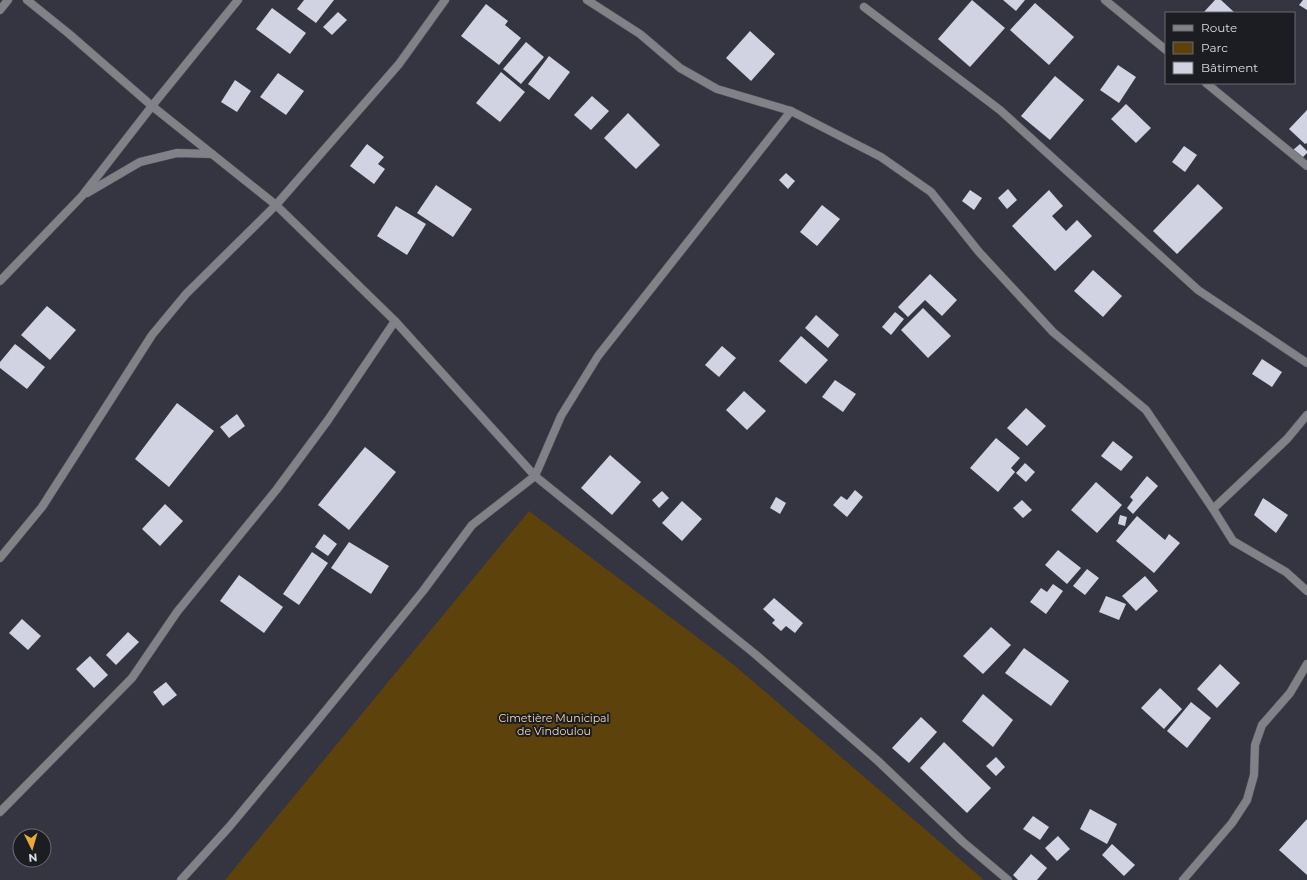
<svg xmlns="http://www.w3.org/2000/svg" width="1307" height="880" viewBox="0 0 1307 880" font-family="Montserrat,sans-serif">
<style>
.green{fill:#5e420b}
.building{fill:#d1d3e2}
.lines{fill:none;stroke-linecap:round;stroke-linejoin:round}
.street-casing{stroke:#52535e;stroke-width:9}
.street{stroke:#818288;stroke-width:8}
.labels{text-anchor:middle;stroke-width:4;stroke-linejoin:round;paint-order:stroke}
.park-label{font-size:11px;fill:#f7d9ac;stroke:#1c1d22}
</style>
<rect width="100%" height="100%" fill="#343540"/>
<path class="green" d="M529 511 734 665 984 880H225Z"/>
<g class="building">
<path d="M304 0H334L316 23 297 9Z"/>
<path d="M972 0 1005 28 970 67 938 39Z"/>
<path d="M1003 0H1025L1016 11Z"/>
<path d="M1215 0H1221L1235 13H1203Z"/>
<path d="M1303 0H1307V10L1299 5Z"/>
<path d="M1035 3 1074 37 1049 65 1010 30Z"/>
<path d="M486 4 508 21 505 25 521 38 499 65 461 36Z"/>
<path d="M272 8 306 33 290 54 256 29Z"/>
<path d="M338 12 347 20 332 35 323 27Z"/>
<path d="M750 31 775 54 751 81 726 58Z"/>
<path d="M526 42 544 57 521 84 503 69Z"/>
<path d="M549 56 570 72 549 100 528 84Z"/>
<path d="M1118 65 1136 77 1119 103 1100 90Z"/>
<path d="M501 72 525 92 500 122 476 103Z"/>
<path d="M278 73 304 91 286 115 260 97Z"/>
<path d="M1055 76 1084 100 1050 140 1021 116Z"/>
<path d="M235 80 251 91 237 112 221 102Z"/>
<path d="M592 96 609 111 591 130 574 115Z"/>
<path d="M1126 104 1151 128 1136 143 1111 119Z"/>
<path d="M1307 110V143L1305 144 1289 129Z"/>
<path d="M628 113 660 145 636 169 604 138Z"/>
<path d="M367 144 384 157 378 164 385 169 374 184 350 166Z"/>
<path d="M1300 144 1307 151V153L1301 159 1293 150Z"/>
<path d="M1184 146 1197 155 1185 172 1172 162Z"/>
<path d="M786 173 795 181 788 189 779 180Z"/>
<path d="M1198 184 1223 208 1177 254 1153 231Z"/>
<path d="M436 185 472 209 453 237 417 213Z"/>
<path d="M1008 189 1017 200 1007 209 998 198Z"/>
<path d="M970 190 982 198 974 210 962 201Z"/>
<path d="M1049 190 1063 206 1052 216 1066 231 1077 220 1092 236 1055 271 1012 226Z"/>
<path d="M822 205 840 219 817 246 800 232Z"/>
<path d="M396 206 426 224 407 255 377 236Z"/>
<path d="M1093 270 1122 296 1103 317 1074 291Z"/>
<path d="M930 274 957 300 942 316 925 300 908 317 898 307Z"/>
<path d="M47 306 76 330 50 360 21 335Z"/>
<path d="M923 308 951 336 928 358 901 330Z"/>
<path d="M895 312 904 319 891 335 882 327Z"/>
<path d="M816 315 839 335 828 348 805 328Z"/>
<path d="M801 336 828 360 806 384 779 361Z"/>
<path d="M15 344 45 367 27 389 0 368V362Z"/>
<path d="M722 346 736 358 719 377 705 365Z"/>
<path d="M1262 359 1282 372 1272 387 1252 374Z"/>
<path d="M835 380 856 394 843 412 822 397Z"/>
<path d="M744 391 766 411 747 430 726 410Z"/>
<path d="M177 403 214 431 169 487 135 459Z"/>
<path d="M1026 408 1046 426 1027 446 1007 428Z"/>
<path d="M237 414 245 426 229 438 220 427Z"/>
<path d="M996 438 1020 458 1011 468 1015 472 998 492 970 468Z"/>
<path d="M1113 441 1133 457 1121 471 1101 456Z"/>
<path d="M365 447 396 472 349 530 318 505Z"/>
<path d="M610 455 641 482 612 515 581 488Z"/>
<path d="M1025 463 1035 472 1026 482 1016 473Z"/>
<path d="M1147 476 1158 486 1133 514 1127 508 1133 500 1130 497Z"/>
<path d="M1096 482 1122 505 1097 533 1071 510Z"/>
<path d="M855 490 863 497 847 517 833 505 841 496 847 500Z"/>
<path d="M662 491 669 498 659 508 652 500Z"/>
<path d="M776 497 786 503 780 514 770 508Z"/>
<path d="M1263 498 1288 515 1276 533 1254 515Z"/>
<path d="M1022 500 1032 510 1023 518 1013 508Z"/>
<path d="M682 501 702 519 682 541 662 523Z"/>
<path d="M165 504 183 521 160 546 142 529Z"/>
<path d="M1120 515 1127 517 1125 526 1118 524Z"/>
<path d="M1137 516 1165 540 1169 534 1180 543 1154 573 1116 541Z"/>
<path d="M324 534 337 544 328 556 315 547Z"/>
<path d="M349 542 389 566 371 594 331 568Z"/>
<path d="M1058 550 1081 568 1067 584 1045 565Z"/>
<path d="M312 552 328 563 299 605 283 594Z"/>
<path d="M1087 569 1099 578 1085 595 1073 586Z"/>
<path d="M239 575 283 607 264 633 220 601Z"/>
<path d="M1145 576 1158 591 1136 611 1122 596Z"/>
<path d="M1053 584 1063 591 1046 614 1030 602 1041 588 1047 592Z"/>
<path d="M1106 596 1126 604 1119 620 1099 612Z"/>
<path d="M774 598 803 623 795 633 786 626 781 631 772 623 775 620 763 609Z"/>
<path d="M22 619 41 636 28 650 9 633Z"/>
<path d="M991 627 1011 645 983 674 963 656Z"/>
<path d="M128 632 139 642 116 665 106 655Z"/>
<path d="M1024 648 1069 681 1051 706 1005 673Z"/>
<path d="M90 656 108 675 94 688 76 669Z"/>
<path d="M1220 664 1240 683 1217 708 1197 689Z"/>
<path d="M166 682 177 695 163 706 153 692Z"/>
<path d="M1160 688 1182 709 1164 729 1141 708Z"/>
<path d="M983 694 1013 720 993 747 962 721Z"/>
<path d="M1191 702 1211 718 1187 748 1167 731Z"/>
<path d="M921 717 937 732 909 763 892 748Z"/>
<path d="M944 742 991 788 967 813 920 768Z"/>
<path d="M996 757 1005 767 996 776 986 766Z"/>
<path d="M1090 809 1117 824 1107 844 1080 829Z"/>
<path d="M1033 816 1049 827 1040 840 1023 829Z"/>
<path d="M1307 819V875L1279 850Z"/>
<path d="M1058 836 1070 849 1057 861 1045 848Z"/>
<path d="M1112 844 1135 865 1124 876 1102 855Z"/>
<path d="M1031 854 1047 868 1037 880H1018L1013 875Z"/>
</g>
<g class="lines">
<defs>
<g id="street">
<path d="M27 0 68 33 152 106 276 205 395 321 535 476 755 654 878 761 963 842 1008 880"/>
<path d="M587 0 640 34 680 68 717 89 791 111 881 157 931 192 979 252 1053 332 1146 410 1213 509 1233 541 1286 572 1307 591"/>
<path d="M1105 0 1166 50"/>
<path d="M864 7 1000 110 1198 290 1307 363"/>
<path d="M0 10 8 0"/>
<path d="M1206 83 1307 166"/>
<path d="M87 193 140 162 177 153 212 154"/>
<path d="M0 281 82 196 152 106 238 0"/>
<path d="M1213 509 1287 439 1307 415"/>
<path d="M0 558 42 507 152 335 186 294 276 205 399 64 445 0"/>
<path d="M0 812 132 678 177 612 277 489 328 420 395 321"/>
<path d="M181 880 230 826 313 726 423 591 472 525 535 476 561 416 598 356 791 111"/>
<path d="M1183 880 1232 823 1247 800 1254 775 1255 745 1262 725 1290 693 1307 664"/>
</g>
</defs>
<use href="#street" class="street-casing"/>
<use href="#street" class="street"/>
</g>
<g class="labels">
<g class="park-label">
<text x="554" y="722">Cimetière Municipal<tspan x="554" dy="13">de Vindoulou</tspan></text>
</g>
</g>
<rect x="1165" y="12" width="130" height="72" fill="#1c1d22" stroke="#696a70"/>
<rect x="1173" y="25" width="20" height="6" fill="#818288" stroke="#696a70"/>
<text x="1201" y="32" font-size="12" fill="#dcdde4">Route</text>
<rect x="1173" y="42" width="20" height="12" fill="#5e420b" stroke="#696a70"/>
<text x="1201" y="52" font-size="12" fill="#dcdde4">Parc</text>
<rect x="1173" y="62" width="20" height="12" fill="#d1d3e2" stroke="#696a70"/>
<text x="1201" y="72" font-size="12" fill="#dcdde4">Bâtiment</text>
<g transform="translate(32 848) rotate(175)"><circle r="19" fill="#1c1d22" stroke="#696a70"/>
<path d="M0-3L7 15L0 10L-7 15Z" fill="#e9ab38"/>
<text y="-6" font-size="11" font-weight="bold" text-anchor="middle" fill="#dcdde4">N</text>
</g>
</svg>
